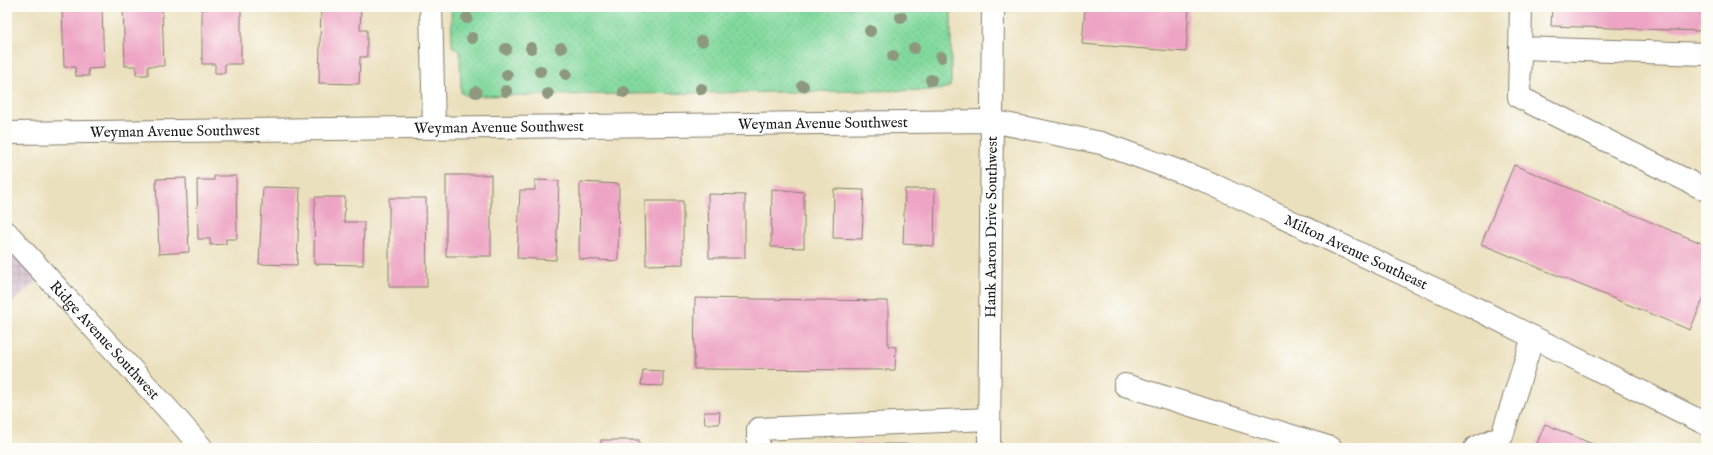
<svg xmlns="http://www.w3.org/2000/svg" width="1713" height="455" viewBox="0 0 1713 455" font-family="'IM FELL English',serif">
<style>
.industrial{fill:url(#industrial-grid)}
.green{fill:url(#green-dots);stroke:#4f7a5d}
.building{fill:#eea5c5}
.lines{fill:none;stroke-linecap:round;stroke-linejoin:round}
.minor-casing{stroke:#847e6c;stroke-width:24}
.major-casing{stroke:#847e6c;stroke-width:24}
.minor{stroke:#fff;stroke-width:22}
.major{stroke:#fff;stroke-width:22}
.tree{fill:#8d987e}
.labels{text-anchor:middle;stroke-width:4;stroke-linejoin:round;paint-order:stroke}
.street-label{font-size:15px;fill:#1c1c1c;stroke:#fdfcf7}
</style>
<defs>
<pattern id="industrial-grid" width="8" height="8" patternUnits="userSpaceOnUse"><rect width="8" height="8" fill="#d0bdcc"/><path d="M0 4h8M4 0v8" fill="none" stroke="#b2a2af"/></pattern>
<pattern id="green-dots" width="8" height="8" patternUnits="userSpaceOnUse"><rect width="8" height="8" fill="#82d99e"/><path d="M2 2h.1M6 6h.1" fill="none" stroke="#70ba88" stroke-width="1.8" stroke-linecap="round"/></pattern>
</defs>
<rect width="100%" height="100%" fill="#fdfcf7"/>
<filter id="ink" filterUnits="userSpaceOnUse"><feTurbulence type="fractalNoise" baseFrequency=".025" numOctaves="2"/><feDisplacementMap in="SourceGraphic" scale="8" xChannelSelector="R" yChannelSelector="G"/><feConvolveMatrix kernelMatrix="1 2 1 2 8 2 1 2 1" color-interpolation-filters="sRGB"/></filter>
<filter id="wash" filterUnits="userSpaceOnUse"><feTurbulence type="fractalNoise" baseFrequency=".012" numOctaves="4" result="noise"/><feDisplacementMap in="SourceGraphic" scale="16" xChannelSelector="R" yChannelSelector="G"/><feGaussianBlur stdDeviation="0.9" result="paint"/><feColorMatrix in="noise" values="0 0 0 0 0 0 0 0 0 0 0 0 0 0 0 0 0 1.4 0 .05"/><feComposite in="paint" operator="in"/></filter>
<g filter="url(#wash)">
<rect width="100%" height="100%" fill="#ebe0bd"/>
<path class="industrial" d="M7 232 45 274 7 307Z"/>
<path class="green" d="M451 7H951V82L949 87 937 90 468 96 461 93 460 51 452 46Z"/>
<g id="blocks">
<g class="building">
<path d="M62 7H102L104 68 88 69 89 76H76L75 67H64Z"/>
<path d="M123 7H162L164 66H148V75H136V66H125Z"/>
<path d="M202 7H241V64H225V73H215V64H202Z"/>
<path d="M321 7H361L360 30H367V57H360L359 84 319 83Z"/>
<path d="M1085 7H1189L1186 52 1082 44Z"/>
<path d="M1552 7H1702L1701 31 1551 26Z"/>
<path d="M1514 165 1706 245V292L1690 330 1481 244Z"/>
<rect x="446" y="175" width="45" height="81"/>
<path d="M214 176H236L237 239H226V244L210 245V239H198L197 180H214Z"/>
<path d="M186 178 189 252 159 254 156 179Z"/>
<path d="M535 180 559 181 556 260 517 258 520 190H535Z"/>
<path d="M580 182 619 184 618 261 579 259Z"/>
<path d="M263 187 300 188 297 265 259 264Z"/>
<path d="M772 189 804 192V248L771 247Z"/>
<path d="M834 189 864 190 862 239 833 238Z"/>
<path d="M905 189H935L934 246 903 244Z"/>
<path d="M708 194 745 195V258H709Z"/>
<path d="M315 197H345L344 222H364L363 265 314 264Z"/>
<path d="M389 198H426L427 287H389Z"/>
<path d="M645 201H683V264L646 265Z"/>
<path d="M695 298 888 301V346L896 347 895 370 694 369Z"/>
<path d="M1706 332V344L1701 342Z"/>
<path d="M643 370 663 371V386L641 385Z"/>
<path d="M704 412H720L719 424H705Z"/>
<path d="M1545 424 1602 448H1535Z"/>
<rect x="601" y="440" width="38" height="8"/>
<path d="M851 444H915V448H850Z"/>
</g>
</g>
</g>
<g filter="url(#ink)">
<use href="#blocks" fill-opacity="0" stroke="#847e6c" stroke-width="1"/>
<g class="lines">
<defs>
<g id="minor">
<path d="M431 7 434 127"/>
<path d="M1521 7 1519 97 1706 190"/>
<path d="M1520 48 1706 54"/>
<path id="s1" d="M7 133 991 121 1101 143 1203 180 1469 305 1706 424"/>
<path id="s2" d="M7 233 176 418 202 448"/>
<path d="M1125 385 1331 448"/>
<path d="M758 448V429L989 419"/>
<path d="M1475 448 1502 436 1533 337"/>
</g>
<g id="major">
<path id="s3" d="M989 448 993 7"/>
</g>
</defs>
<use href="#minor" class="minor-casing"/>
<use href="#major" class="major-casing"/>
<use href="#minor" class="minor"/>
<use href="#major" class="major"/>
</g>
<g class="tree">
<circle cx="901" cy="17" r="6"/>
<circle cx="467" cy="18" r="6"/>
<circle cx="870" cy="31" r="6"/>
<circle cx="472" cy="38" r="6"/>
<circle cx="702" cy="41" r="6"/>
<circle cx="531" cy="48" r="6"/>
<circle cx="561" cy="48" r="6"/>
<circle cx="914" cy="48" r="6"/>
<circle cx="506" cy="49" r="6"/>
<circle cx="893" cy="56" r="6"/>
<circle cx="941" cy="57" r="6"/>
<circle cx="540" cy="71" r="6"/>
<circle cx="566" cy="74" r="6"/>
<circle cx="507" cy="75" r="6"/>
<circle cx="931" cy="80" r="6"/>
<circle cx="803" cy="86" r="6"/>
<circle cx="701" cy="89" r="6"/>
<circle cx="506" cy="91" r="6"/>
<circle cx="476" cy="92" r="6"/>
<circle cx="624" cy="92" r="6"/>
<circle cx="548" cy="94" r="6"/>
</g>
</g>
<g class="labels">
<g class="street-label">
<text dy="5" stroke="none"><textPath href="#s1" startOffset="816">Weyman Avenue Southwest</textPath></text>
<text dy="5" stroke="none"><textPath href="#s1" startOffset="492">Weyman Avenue Southwest</textPath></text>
<text dy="5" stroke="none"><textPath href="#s1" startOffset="168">Weyman Avenue Southwest</textPath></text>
<text dy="5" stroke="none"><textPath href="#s3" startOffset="221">Hank Aaron Drive Southwest</textPath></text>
<text dy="5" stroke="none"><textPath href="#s1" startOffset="1374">Milton Avenue Southeast</textPath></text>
<text dy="5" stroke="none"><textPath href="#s2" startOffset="145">Ridge Avenue Southwest</textPath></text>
</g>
</g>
<rect width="1713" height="455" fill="none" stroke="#fdfcf7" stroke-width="24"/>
</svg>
